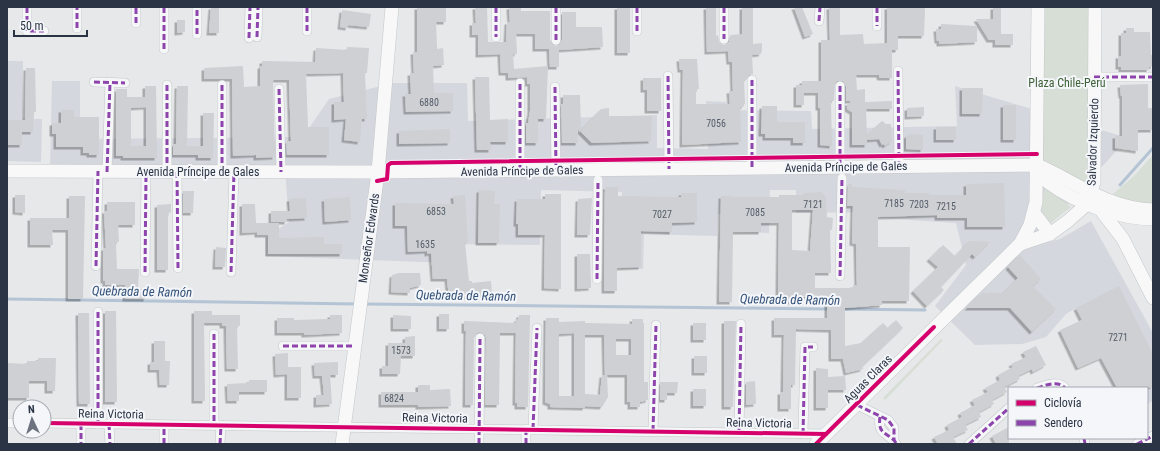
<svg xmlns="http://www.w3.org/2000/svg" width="1160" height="451" viewBox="0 0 1160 451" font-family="'Roboto Condensed',sans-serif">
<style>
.built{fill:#d4d7dd}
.green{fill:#d6ded6}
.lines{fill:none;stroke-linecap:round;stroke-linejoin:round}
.stream{stroke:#b4c4d5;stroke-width:3}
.building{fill:#ced0d3;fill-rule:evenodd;filter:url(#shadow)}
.street-casing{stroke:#c4c6c8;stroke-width:10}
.secondary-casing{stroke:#c4c6c8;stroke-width:14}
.street{stroke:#f5f6f7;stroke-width:9}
.secondary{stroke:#f8f8f8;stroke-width:13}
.quiet{stroke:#8e44ad;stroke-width:3;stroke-dasharray:6 3;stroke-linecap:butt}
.cycleway-casing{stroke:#f4f6f9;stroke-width:6}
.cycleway{stroke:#d6006c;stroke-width:4}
.labels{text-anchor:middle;stroke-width:4;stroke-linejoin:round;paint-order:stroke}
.number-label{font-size:10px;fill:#545c69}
.park-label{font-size:12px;fill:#3f6138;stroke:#f4f6f9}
.street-label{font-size:12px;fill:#2b3445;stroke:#f4f6f9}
.water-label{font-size:13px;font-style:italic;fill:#34527a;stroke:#f4f6f9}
</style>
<defs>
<filter id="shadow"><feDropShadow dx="-2.5" dy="2.5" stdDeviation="0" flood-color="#0004"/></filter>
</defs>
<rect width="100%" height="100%" fill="#e6e8ea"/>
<g class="built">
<path d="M7 61H23V119H42L41 162 7 161Z"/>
<path d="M52 81H80V139L303 137 329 99 393 83H467L468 121 657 115V148L708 149 706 101 726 102V110L811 111 812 129 957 126 955 86 1128 138 1030 246 1060 239 1091 221 1153 333V401L1147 404V388H1115L1076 308 1066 314 1046 337 1022 344 975 345 935 306 966 265 956 223 880 218 878 212 796 213V190H770L769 233 738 232 739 215 718 214 717 236 644 234 643 269H621L622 192 541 190 540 245 450 244 449 263 265 256V238L289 222 285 169 50 170Z"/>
</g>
<g class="green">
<path d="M1045 7H1091L1089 183 1085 187 1044 163 1042 158Z"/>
<path d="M1153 155V207H1141L1113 194 1134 176Z"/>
<path d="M1045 188 1071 207 1052 222 1047 221 1041 213Z"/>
<path d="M941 339 943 340 885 400 883 398Z"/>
</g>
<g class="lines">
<g class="stream">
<path d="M1120 185 1153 148"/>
<path d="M7 299 357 304"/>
<path d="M365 304 829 309"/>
<path d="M841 309 925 310"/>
</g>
</g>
<g class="building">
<path d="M211 7H219V33H209Z"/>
<path d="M417 7H446V22H436L437 49 443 48 444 65 433 66 434 93H453V111L406 112 405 94H411L410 73H414L413 52H417Z"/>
<path d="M475 7H487L488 42H506L507 22H510L509 7H521V11H550V40L556 46 559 45 562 40V12H576V27H602L603 47 559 50V67H550L549 49H535V34H516L517 54H513L514 69 548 66 546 119H538V143H526V123H528L530 111V84H527V77L508 78V73H501L500 54 478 55V35H472V23H476Z"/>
<rect x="617" y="7" width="13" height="46"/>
<path d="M706 7H716V36L718 35 719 42 724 45 729 42 730 35 742 34V7H753V44L762 43V51L761 54 752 55 753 74 749 75 746 80H744L745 103 743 107H740L741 142 682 145 683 70H680L679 59H697L699 89H696V104H730L729 91H733L732 62H729L728 51 707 52Z"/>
<path d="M794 7H802L813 34 805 37Z"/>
<path d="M829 7H840V35L863 34 864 44 887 43V7H925L924 36H898V50H892V78H881L879 77V75H856L857 90 865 89V102L892 101V109H866L867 135 882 121 886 124H891L892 141 885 146 884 144 882 145 879 139 867 140V145H852V112L847 109V103H850V101H846V86L843 81H837L835 83 834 101H831L832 146 820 145V108H818V93H804V105H796V85H802V81H821V40H830Z"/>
<path d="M993 7H1001V34H1013V45H995V40H989L976 19H993Z"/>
<path d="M342 10 371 14 369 27 348 25V28L340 27Z"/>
<path d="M177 20H185V32L177 33Z"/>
<path d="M941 24 977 26V42L939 44V41H937L936 29H941Z"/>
<path d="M1126 28H1134V32H1150L1151 55H1153V66L1149 67V70H1121V67H1118V56H1121V33H1126Z"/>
<path d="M347 47 369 48 367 73H365L367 119H362L360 142 344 140 346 119 334 120V102H344L343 73 306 74 308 127H329V155H287L286 141H291L289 80H273L275 157 256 158V155L233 156 232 79H204V68L243 66 244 87 260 86V66H262V61L315 62 316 48 347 50Z"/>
<path d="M26 68H35L36 112H34L33 132H22V145H7V120H25Z"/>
<path d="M475 77H489L490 120 508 119V142H490L491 150H477Z"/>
<path d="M643 78H661V111H647V90H643Z"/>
<path d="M1148 84V108H1153V130H1138V151L1115 148V136H1122V96H1121L1120 85Z"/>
<path d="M145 86H156L157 158H123V156H116V89H127V97H145ZM146 107V146H131V108Z"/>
<path d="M177 86H188L187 146H203V113H214L213 158H198V155H173V144H176Z"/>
<path d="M962 88H983L982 114H962Z"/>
<path d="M563 95H580L581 130 601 109 609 108V116H652L651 141 592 143 578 129V143H562L561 104H563Z"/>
<rect x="1003" y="105" width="13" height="35"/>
<path d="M762 106H777V122H805V143H793V138H765V134H761Z"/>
<path d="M924 107V116L907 117V108Z"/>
<path d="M61 110H74V117H99V155H89V153H83V147H56V134H52V123H61Z"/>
<rect x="936" y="127" width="20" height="13"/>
<path d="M450 129V143L399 144V131Z"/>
<path d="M911 134 923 135V150L906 149V136Z"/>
<path d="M1004 183 1005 227H967V218H937V215L878 217V247H910L909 301H882V305L845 308V346L861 343 883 323 888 328 896 320 903 328 862 367 863 369 846 373 843 359H831V330L796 329 795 385H791V409H780V392H783L784 335H774V318H827V297H792V302H780V298H778L779 223H761V232H733L732 302H719L721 196H733V197H779V195H802L804 193 821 192 826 197 827 217 833 218 832 230H830L831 273H815V288H853V285L857 286 856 244 852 243 853 206H847L848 184H852V187L905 190V193H929V195H966V184ZM792 210H813L810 251 792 250Z"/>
<path d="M605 187H618V196L681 197V193H697V222L672 223V232L641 231V267L617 268V291H604Z"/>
<path d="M479 190 495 191 494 204H500L499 243H478Z"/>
<path d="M183 191H194L193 213H183Z"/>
<path d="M545 194H561V289L544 288 545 235H518V224H516L517 199H545Z"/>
<path d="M15 195H25V213L15 212Z"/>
<path d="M465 195 468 242H465L469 281H472V283L491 281 492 294 449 298 447 279H433L431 253 427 254V251L408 252 407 226H395V203L454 204 453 196Z"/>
<path d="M69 196H85L83 299H68V230H52L53 245H30V218H69Z"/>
<path d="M350 197 351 220 325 222 324 199Z"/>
<path d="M306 198 307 218 287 219V222H271V211H290L289 199Z"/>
<path d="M592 198 590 235H577L578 199Z"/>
<path d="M107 202H135V225H118L119 242H116V245L117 269H139L138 289H146V299H125V285H105V281H103V248H106L104 211H107Z"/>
<path d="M171 204V213L169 212 168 215V270H157V205Z"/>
<path d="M242 204H255L256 223H279V238L324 237V244H342V254H268V235H257V232L242 233Z"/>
<path d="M969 241 990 242 975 257 972 254 941 287 944 290 927 306 913 291 938 267 929 259 943 245 955 256Z"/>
<path d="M216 247 226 248 225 267H215Z"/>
<path d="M577 254H590L591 288 577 289Z"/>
<path d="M1020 255 1041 279 1033 286 1056 309 1032 332 1010 308H967L982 293H1003L1018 278 1008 267Z"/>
<path d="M399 273H420L421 285 410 288V293L391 292 392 275Z"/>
<path d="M1119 286 1153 354V386L1148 388H1117L1101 358 1078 368 1060 330 1082 320 1076 308Z"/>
<path d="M105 311H116L117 402H105Z"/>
<path d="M194 311H212V315H240V326H237L238 369H227L226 326H222V323H204L205 401H194Z"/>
<path d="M78 313H89L90 404H79Z"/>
<rect x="439" y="314" width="10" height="15"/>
<path d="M330 315H342V333L304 335V333H277V318H294V320L330 319Z"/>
<path d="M393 315 411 316V329H393Z"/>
<path d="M519 315H530L528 407H517V403H515L516 333H500L499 405H485L486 338 485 335 480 332 477 333 474 338 473 405H465L466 331H464V321L516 323V319L518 320Z"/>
<path d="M546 318H559V322L585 321V323L632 324V319H643V323H644V382H648V400L640 402V407H630V402H627V375H607L608 397 602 407 585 406V408L550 407V404L545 402ZM574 333V396H559V334ZM585 335H604L605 375H602L600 395 585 394ZM616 339H631V355H616Z"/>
<path d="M724 321H736L733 407H724Z"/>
<rect x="693" y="323" width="13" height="17"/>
<path d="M415 336V356H401L400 374H382V366H388V343H405V337Z"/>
<path d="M154 341H165V361H170L169 385H160L159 370H150V362H154Z"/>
<path d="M1036 346 1046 365 1033 372 1032 369 1018 376 1020 379 1004 387 1007 392 992 400 994 404 979 412 981 417 965 425 968 430 953 437 957 444H938L934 437 949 430 947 425 962 417 960 413 975 405 972 400 988 392 985 388 1000 380 998 375 1013 367 1011 364 1026 357 1023 352Z"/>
<path d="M288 353V367H301V398H287V374L276 375 275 354Z"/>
<rect x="694" y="356" width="13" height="17"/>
<path d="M38 358H56L55 391H47V381H29V398H8L7 363 27 364V361H38Z"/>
<path d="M338 362V375H330L332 404 316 405V395H324L322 376H315L314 363Z"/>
<path d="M816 368 828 369V377L845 376 846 390H828V408H816Z"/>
<path d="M249 380H267V392H239V401H228L227 384 249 383Z"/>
<path d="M755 381 756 404 746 405V382Z"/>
<path d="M660 382H678L677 393H667V400H660Z"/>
<path d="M418 385H430V390L450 389 451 406 418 407V405H381V392H418Z"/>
<rect x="693" y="389" width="13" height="17"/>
<path d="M1009 427V444H996L992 436Z"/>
</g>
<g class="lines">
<defs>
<g id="street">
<path d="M27 7V31H44"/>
<path d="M496 7V37"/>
<path d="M556 7V40"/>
<path d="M637 7V31"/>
<path d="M724 7V39"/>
<path d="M877 7V26"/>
<path d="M819 21 820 7"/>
<path d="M136 23V7"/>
<path d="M77 28V7"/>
<path d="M307 31V7"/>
<path d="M197 34V7"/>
<path d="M257 37 258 7"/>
<path d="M249 38 250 7"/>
<path d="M164 49V7"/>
<path d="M898 71 899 167"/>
<path d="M668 76 669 169"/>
<path d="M1094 77H1153"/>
<path d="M752 80V168"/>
<path d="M94 82 125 83"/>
<path d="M167 85V172"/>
<path d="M222 85V172"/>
<path d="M840 86V167"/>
<path d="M555 87 556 170"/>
<path d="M279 89 281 172"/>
<path d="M520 171V83"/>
<path d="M107 172 110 82"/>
<path d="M177 172 178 268"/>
<path d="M96 266 98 171"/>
<path d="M145 272 146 172"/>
<path d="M231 272 234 172"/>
<path d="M840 276 842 178"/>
<path d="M597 279 598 180"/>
<path d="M98 312V424"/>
<path d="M214 334V425"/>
<path d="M283 346H355"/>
<path d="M1037 388C1047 385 1058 380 1065 388"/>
<path d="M857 405 888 420 894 428V440"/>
<path d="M880 417C877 436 889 432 896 444"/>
<path d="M7 423H20"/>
<path d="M44 423 826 434"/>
<path d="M81 424V444"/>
<path d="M109 424 110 444"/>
<path d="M533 429 537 328"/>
<path d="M653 431 656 325"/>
<path d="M739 432 741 324"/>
<path d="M803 434 805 347H813"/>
<path d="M1084 438 1085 444"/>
<path d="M164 444V425"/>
<path d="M220 444 221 425"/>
<path d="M479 444 480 338"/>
<path d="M526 444V429"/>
<path d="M969 444 1009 408"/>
<path d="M1137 444 1153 436"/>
</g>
<g id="secondary">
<path d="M1037 165C1040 171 1044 179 1049 183 1078 204 1117 218 1153 219"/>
<path d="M7 171 378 172 1037 165C1076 182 1109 209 1153 210"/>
<path d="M1099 205 1103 213 1123 239 1153 298"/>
<path d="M1034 213 1050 234"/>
<path d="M1020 244 1050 234 1068 221 1087 204 1094 182 1095 7"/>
<path d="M342 444 378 172 392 7"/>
<path d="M816 444 1020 244 1030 225 1036 202 1038 7"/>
</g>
</defs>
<use href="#street" class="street-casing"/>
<use href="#secondary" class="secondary-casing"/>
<use href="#street" class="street"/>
<use href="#secondary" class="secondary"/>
<g class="quiet">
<path d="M27 7V31H44"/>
<path d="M496 7V37"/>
<path d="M556 7V40"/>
<path d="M637 7V31"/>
<path d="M724 7V39"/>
<path d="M877 7V26"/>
<path d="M819 21 820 7"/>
<path d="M136 23V7"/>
<path d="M77 28V7"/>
<path d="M307 31V7"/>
<path d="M197 34V7"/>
<path d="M257 37 258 7"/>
<path d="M249 38 250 7"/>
<path d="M164 49V7"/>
<path d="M898 71 899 167"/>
<path d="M668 76 669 169"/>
<path d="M1094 77H1153"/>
<path d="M752 80V168"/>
<path d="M94 82 125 83"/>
<path d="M167 85V172"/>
<path d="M222 85V172"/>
<path d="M840 86V167"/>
<path d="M555 87 556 170"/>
<path d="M279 89 281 172"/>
<path d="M520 171V83"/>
<path d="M107 172 110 82"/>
<path d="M177 172 178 268"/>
<path d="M96 266 98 171"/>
<path d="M145 272 146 172"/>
<path d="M231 272 234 172"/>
<path d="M840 276 842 178"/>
<path d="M597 279 598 180"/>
<path d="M98 312V424"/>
<path d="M214 334V425"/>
<path d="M283 346H355"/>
<path d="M1037 388C1047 385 1058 380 1065 388"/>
<path d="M857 405 888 420 894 428V440"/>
<path d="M880 417C877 436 889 432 896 443"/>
<path d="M81 424V444"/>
<path d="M109 424 110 444"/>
<path d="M533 429 537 328"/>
<path d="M653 431 656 325"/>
<path d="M739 432 741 324"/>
<path d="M803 434 805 347H813"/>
<path d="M1084 438 1085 444"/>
<path d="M164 444V425"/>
<path d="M220 444 221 425"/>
<path d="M479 444 480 338"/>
<path d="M526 444V429"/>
<path d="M969 444 1009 408"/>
<path d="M1137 444 1153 436"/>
</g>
<defs>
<g id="cycleway">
<path d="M377 181 387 179 388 165 391 163 1037 154"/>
<path d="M44 423 826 434"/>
<path d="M816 444 934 327"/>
</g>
</defs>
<use href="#cycleway" class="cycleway-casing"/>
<use href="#cycleway" class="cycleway"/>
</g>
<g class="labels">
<g class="number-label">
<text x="429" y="106">6880</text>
<text x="716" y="127">7056</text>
<text x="894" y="207">7185</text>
<text x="813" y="208">7121</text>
<text x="919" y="208">7203</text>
<text x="946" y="210">7215</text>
<text x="436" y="215">6853</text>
<text x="755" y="216">7085</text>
<text x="662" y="218">7027</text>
<text x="425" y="248">1635</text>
<text x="1118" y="341">7271</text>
<text x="401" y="354">1573</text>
<text x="394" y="402">6824</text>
</g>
<g class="park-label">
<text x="1067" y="87">Plaza Chile-Perú</text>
</g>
<g class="street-label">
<text transform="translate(1093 142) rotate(-88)" y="4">Salvador Izquierdo</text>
<text transform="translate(846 167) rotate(-1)" y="4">Avenida Príncipe de Gales</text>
<text transform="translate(522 171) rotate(-1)" y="4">Avenida Príncipe de Gales</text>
<text x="198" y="176">Avenida Príncipe de Gales</text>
<text transform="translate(369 238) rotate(-82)" y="4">Monseñor Edwards</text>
<text transform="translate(868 379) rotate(-45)" y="4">Aguas Claras</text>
<text transform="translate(111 414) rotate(1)" y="4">Reina Victoria</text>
<text transform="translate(435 418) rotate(1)" y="4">Reina Victoria</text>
<text transform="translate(759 423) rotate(1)" y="4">Reina Victoria</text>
</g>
<g class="water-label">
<text transform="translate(142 291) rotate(1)" y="5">Quebrada de Ramón</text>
<text transform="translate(466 295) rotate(1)" y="5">Quebrada de Ramón</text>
<text transform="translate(790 299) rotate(1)" y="5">Quebrada de Ramón</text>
</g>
</g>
<rect width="1160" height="451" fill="none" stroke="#2b3445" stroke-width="16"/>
<rect x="1008" y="387" width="140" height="52" fill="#f4f6f9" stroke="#a4a8b1"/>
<rect x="1016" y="400" width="20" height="6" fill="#d6006c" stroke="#a4a8b1"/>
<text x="1044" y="407" font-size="12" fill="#2b3445">Ciclovía</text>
<rect x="1016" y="420" width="20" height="6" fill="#8e44ad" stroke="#a4a8b1"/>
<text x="1044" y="427" font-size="12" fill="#2b3445">Sendero</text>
<g transform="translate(32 419) rotate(356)"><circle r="19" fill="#f4f6f9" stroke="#a4a8b1"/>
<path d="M0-3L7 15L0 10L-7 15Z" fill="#6c737f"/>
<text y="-6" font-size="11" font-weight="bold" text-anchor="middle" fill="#2b3445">N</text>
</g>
<path d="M14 30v6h73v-6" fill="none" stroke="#2b3445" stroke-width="2"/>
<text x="20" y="30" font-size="12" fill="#2b3445" stroke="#f4f6f9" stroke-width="3" paint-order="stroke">50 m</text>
</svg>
